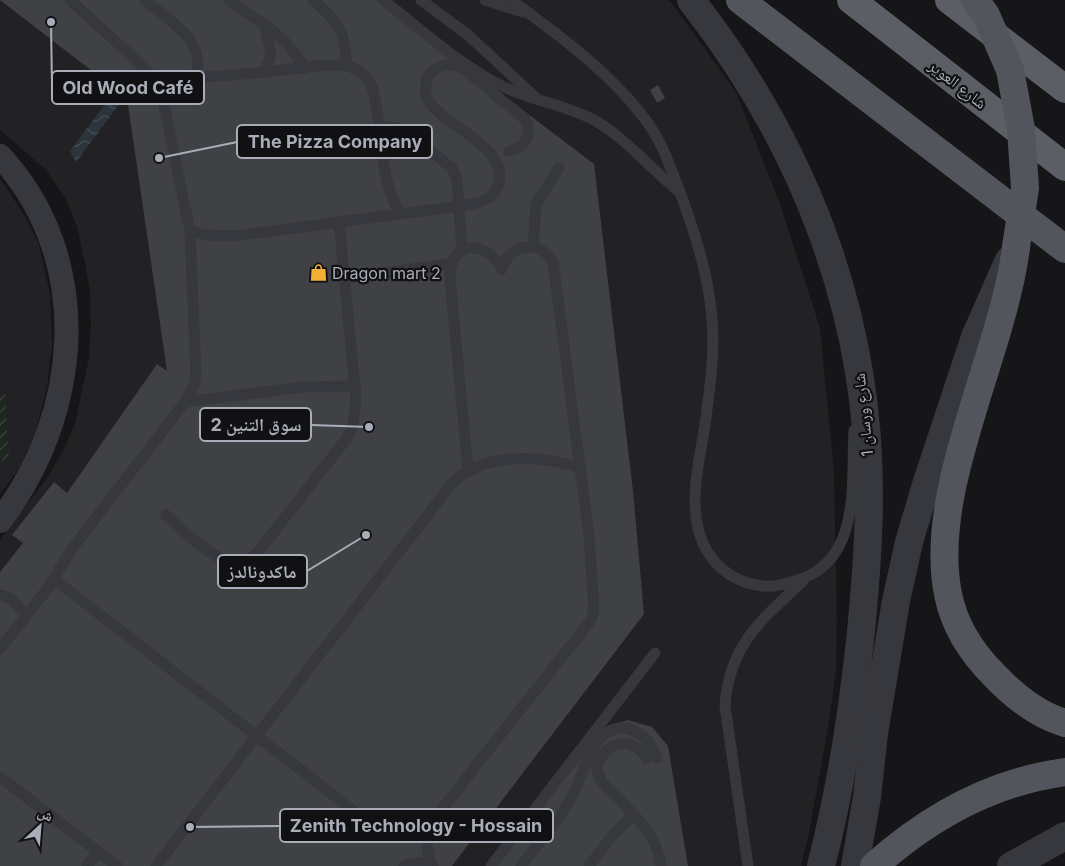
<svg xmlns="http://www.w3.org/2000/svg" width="1065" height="866" viewBox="0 0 1065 866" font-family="Inter,'Noto Naskh Arabic',sans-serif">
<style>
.built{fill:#222225}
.garden{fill:url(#garden-furrows)}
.water{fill:url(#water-waves)}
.building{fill:#404145}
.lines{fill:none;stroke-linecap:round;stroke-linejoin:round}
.service{stroke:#37383d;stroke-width:11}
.minor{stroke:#37383d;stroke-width:24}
.tertiary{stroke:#37383d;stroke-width:28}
.primary{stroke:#53555c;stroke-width:28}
.trunk{stroke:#5b5e65;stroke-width:28}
.primary-bridge{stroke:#53555c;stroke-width:28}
.labels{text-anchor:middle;stroke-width:4.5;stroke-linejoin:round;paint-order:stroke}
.street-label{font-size:16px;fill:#a8adb8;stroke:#111113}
.poi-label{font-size:16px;fill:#a8adb8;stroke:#111113;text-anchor:start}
.leader{fill:none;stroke:#a8adb8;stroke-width:2}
.callout-dot{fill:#a8adb8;stroke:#111113;stroke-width:2}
.callout{fill:#111113;stroke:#a8adb8;stroke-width:2}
.callout-label{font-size:18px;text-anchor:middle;font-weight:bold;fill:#a8adb8}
</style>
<defs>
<pattern id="garden-furrows" width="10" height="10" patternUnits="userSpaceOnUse" patternTransform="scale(1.25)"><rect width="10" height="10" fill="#1e261f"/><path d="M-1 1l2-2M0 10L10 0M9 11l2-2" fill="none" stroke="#3c433d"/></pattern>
<pattern id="water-waves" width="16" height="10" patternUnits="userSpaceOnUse" patternTransform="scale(1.25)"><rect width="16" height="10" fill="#2c353c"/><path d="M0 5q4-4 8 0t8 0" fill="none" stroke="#485056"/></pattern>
</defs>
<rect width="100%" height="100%" fill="#161618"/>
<g class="built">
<path d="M0 0H668L673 5 736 92 779 201 820 328 834 472 837 620 836 670 829 722 809 833 801 866H0V539L47 478 63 451 75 424 89 358 91 326 90 292 85 263 77 227 67 201 46 170 0 130Z"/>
<path d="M0 178 26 218 39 245 50 294 52 345 47 387 35 433 20 467 0 494Z"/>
</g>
<path class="garden" d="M5 394 9 462 0 460V395Z"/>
<path class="water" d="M114 92 123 99 76 162 70 151Z"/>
<g class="building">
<path d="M0 0H378L594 164 633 491 644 614 452 866H0V572L23 543 12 535 54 482 67 493 157 364 167 371 127 98Z"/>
<path d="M658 85 665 98 657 103 650 90Z"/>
<path d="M628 720 652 727 668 746 688 866H497L605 727Z"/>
</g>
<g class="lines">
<g class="service">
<path d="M145 0C170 23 208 39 195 79"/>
<path d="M229 0C254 19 290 37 304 68"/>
<path d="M313 0C342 26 343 28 347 66"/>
<path d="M383 0C421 29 458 64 500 85 530 101 565 104 596 121 625 138 652 170 680 192"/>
<path d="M421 0 468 35 535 97"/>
<path d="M485 0 523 12"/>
<path d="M511 0C557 34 606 69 641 114 661 138 670 166 681 195 701 249 717 304 712 363 711 381 708 400 706 418 700 460 684 512 707 551 719 571 740 584 763 586 775 587 787 584 798 580 862 560 851 482 854 430"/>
<path d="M265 72 271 54 265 27"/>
<path d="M155 80C192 79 229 75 266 72 286 70 335 61 353 68 362 72 368 79 372 87 385 132 376 170 400 214"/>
<path d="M378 126 396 128 409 134 452 168 457 180 462 250"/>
<path d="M190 231 206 235 235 236 460 206C476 203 495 202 499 182 507 144 441 126 427 98 424 90 426 83 428 76 439 64 450 62 464 69L526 120C532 136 525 148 509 151"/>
<path d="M533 246 536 204 559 168"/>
<path d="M345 278 450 264"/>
<path d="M185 402 302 387 356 386"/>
<path d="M468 470 450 279C449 240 486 239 502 269"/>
<path d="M166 515C190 535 229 583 259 551L347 438 353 425 356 400 339 221"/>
<path d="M54 579 377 829"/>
<path d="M0 595 10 598 20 608"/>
<path d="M0 649 48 588 71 550 185 402 194 385 196 375 190 231 162 96 155 80 146 69 70 0"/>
<path d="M647 759C633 734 602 741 597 769 599 783 609 789 619 799 639 820 657 836 661 866"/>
<path d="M0 777 117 866"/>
<path d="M432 865C425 848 425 836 434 819L591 620 594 609 589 536 553 262C538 239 510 243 502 269"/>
<path d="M87 866 98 852"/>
<path d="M156 866 454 481C488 452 541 455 581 468"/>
<path d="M404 866 422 862 433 866"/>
<path d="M491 866 655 653"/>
<path d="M521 866C538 844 557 822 571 799 584 777 592 720 629 729 644 733 651 744 657 758"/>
<path d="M589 866 612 836 633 815"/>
<path d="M748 866 725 706C729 645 762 619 803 581"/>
</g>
<path class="minor" d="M0 156C96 260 81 415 0 521"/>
<g class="tertiary">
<path d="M691 0C803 143 869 312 869 494 869 543 865 592 860 641 852 716 840 792 821 866"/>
<path d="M855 866 867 797 874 733 896 601 909 542 926 485 975 337 1009 260"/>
<path d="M1011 866 1065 836"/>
</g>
<g class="primary">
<path d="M740 0 1065 249"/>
<path d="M1016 247C1003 354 927 489 948 594 954 625 972 653 994 675 1014 696 1037 715 1065 723"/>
<path d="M874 866C929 817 991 782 1065 772"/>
</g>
<g class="trunk">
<path d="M851 0 1065 167"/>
<path d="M949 0 1065 89"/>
</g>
<path class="primary-bridge" d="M975 0 986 15 1010 70 1021 129 1025 188 1016 247"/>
</g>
<defs>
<symbol id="shop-bare" viewBox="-9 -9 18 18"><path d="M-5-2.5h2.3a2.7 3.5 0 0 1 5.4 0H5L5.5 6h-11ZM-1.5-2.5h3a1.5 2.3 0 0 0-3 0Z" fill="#f2b134" stroke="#111113" stroke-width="2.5" paint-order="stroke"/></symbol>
</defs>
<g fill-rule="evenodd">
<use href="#shop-bare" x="306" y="260" width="25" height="25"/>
</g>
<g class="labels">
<g class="street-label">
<text transform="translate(958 84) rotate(38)" y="6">شارع العوير</text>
<text transform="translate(863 415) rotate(-96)" y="6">شارع ورسان 1</text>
</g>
<g class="poi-label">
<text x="332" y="279">Dragon mart 2</text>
</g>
</g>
<path class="leader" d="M51 22L52 87M159 158L237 142M369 427L311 425M366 535L307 571M190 827L280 826"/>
<g class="callout-dot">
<circle cx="51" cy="22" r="5"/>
<circle cx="159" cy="158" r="5"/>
<circle cx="369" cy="427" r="5"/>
<circle cx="366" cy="535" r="5"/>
<circle cx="190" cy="827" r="5"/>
</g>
<g class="callout">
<rect x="52" y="71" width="152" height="33" rx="5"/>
<rect x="237" y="125" width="195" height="33" rx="5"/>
<rect x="200" y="408" width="111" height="33" rx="5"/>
<rect x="218" y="555" width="89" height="33" rx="5"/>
<rect x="280" y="809" width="273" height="33" rx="5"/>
</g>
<g class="callout-label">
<text x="128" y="94">Old Wood Café</text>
<text x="335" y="148">The Pizza Company</text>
<text x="256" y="431">سوق التنين 2</text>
<text x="262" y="578">ماكدونالدز</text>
<text x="416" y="832">Zenith Technology - Hossain</text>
</g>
<g transform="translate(40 826) rotate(26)" stroke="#111113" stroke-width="4" paint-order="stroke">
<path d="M0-4L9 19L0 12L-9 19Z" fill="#a8adb8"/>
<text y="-8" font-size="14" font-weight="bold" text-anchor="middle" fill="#a8adb8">ش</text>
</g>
</svg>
